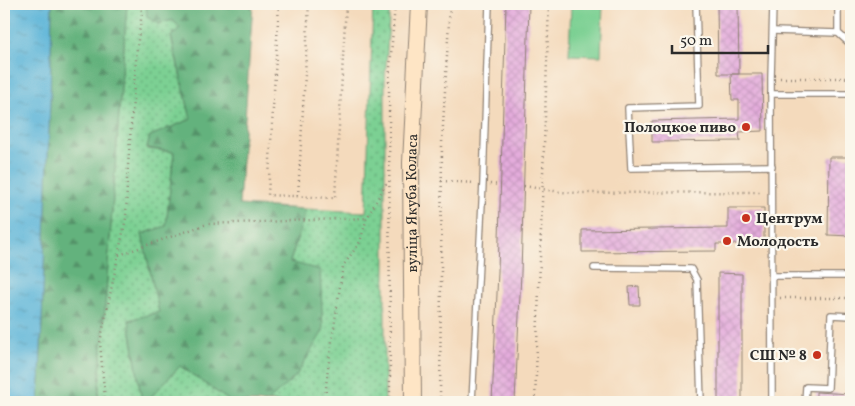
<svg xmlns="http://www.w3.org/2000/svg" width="855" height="406" viewBox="0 0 855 406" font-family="Vollkorn,serif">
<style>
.grass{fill:url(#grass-dots);stroke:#537e5f}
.forest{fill:url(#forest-firs);stroke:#486e54}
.pitch{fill:#7bd093;stroke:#537e5f}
.water{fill:url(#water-ripples);stroke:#427082}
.building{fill:url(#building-cross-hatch)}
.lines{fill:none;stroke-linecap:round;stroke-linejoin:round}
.lane-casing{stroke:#908274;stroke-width:8}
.secondary-casing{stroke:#908274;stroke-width:18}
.path{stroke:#908274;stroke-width:2.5;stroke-dasharray:1 4;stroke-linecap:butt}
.lane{stroke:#fff;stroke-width:5.5}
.secondary{stroke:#fee5c5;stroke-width:16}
.poi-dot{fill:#c8321e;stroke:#fbf7ec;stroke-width:2}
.labels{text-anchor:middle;stroke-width:4.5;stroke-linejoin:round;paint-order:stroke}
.poi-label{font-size:15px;font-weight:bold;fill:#2b2b2b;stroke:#fbf7ec;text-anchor:end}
.street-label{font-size:15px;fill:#2b2b2b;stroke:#fbf7ec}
</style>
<defs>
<pattern id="grass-dots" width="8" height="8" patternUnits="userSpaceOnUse" patternTransform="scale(1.25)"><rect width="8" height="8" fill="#7bd093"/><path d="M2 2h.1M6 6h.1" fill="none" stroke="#65a978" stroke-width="1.8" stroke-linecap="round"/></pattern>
<pattern id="forest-firs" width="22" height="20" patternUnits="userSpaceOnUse" patternTransform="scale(1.25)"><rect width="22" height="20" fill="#64b27d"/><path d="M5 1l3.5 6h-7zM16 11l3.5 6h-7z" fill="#539167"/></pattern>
<pattern id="water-ripples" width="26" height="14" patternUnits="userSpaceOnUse" patternTransform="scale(1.25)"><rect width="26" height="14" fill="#5ab4d8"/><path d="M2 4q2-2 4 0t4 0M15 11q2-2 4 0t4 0" fill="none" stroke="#4b93af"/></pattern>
<pattern id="building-cross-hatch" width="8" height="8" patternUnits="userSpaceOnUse" patternTransform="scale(1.25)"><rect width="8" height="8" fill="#e4acdc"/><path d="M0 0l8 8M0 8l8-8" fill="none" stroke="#c494bd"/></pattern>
</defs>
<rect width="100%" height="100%" fill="#fbf7ec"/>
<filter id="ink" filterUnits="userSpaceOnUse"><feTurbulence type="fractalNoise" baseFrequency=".02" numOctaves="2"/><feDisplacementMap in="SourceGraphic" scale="10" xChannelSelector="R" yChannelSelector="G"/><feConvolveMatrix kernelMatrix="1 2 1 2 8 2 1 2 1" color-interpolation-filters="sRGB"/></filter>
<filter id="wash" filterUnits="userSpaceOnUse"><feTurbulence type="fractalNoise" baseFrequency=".0096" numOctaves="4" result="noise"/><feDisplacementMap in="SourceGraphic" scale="20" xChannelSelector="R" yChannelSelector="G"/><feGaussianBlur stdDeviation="1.12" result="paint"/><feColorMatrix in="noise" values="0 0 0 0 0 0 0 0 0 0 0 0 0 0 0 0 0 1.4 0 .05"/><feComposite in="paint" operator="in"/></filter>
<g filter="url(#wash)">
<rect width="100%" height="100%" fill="#f4dabc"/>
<g class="grass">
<path d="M127 4H146L147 17 158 24 173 20 180 28 171 37 191 119 150 136 147 149 174 152 166 226 142 234 159 312 129 320 142 402H98Z"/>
<path d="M373 4H390L385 81V402H277L268 400 296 376 290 262 306 209 366 212Z"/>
<path d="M180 366 231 402H146Z"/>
</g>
<g class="forest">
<path d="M52 4H127L98 402H39L50 101Z"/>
<path d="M146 4H253L239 205 306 209 290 262 320 270 323 331 296 376 269 400 277 402H231L180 366 146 402H142L129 320 159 312 142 234 166 226 174 152 147 148 150 136 191 119 171 36 180 28 173 20 158 24 147 17Z"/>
</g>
<path class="pitch" d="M571 4H603L601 56 569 55Z"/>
<path class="water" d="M4 4H52L50 101 39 402H4Z"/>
<g id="blocks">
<g class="building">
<path d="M506 4H529L521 273 515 402H492L498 272Z"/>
<path d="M717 4H738L739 74H718Z"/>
<path d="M731 74H762L763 131 739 132 740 141 652 142V121L739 119V100H732Z"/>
<path d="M829 157H851V236L828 235Z"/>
<path d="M728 208H764V244H716V251L582 252V230L728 228Z"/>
<path d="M718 273 742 274V402H718Z"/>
<path d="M639 286 640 305H630L629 287Z"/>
<path d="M816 392 850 394V402H816Z"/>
</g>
</g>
</g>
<g filter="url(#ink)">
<use href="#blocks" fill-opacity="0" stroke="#908274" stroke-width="1"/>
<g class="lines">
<defs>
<g id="lane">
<path d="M696 4 699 106 628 108 631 168 772 166"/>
<path d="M838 4V33L848 42H851"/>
<path d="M773 31 838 33"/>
<path d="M771 94H851"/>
<path d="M594 268 691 269 697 280 701 402"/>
<path d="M772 276H851"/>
<path d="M472 402 483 183 489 4"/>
<path d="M772 402 771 78 773 4"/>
<path d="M805 402 806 387 828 388 831 315 851 316"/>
</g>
<g id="secondary">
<path id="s1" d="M413 402 411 163 419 4"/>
</g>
</defs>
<use href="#lane" class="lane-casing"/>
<use href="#secondary" class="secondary-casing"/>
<g class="path">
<path d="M279 4 268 195 335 198 346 4"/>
<path d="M780 78H851"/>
<path d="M441 181 475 183"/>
<path d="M490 184 501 185"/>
<path d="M524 186 560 192 580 193 763 192"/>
<path d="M298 196 309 4"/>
<path d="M119 255 207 224 367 218"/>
<path d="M780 298H851"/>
<path d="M105 402 100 343 126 218 127 179 137 47 142 13 141 4"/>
<path d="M325 402 327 375 343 266 360 242 367 218 388 180"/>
<path d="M390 402 389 81 395 4"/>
<path d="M440 402 442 143 450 4"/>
<path d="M535 402 549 4"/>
</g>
<use href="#lane" class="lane"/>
<use href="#secondary" class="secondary"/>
</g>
</g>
<g class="poi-dot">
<circle cx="746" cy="127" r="5"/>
<circle cx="746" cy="218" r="5"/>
<circle cx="727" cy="241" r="5"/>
<circle cx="817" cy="355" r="5"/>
</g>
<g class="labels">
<g class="poi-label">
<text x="736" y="132">Полоцкое пиво</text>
<text x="756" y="223" text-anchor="start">Центрум</text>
<text x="737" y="246" text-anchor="start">Молодость</text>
<text x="807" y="360">СШ № 8</text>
</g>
<g class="street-label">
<text dy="5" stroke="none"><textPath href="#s1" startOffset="199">вуліца Якуба Коласа</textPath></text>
</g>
</g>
<rect width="855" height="406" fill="none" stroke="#fbf7ec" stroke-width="20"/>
<path d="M672 45v8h96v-8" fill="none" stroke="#2b2b2b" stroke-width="2.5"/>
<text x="680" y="45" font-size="15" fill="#2b2b2b" stroke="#fbf7ec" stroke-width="4" paint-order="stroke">50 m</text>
</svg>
